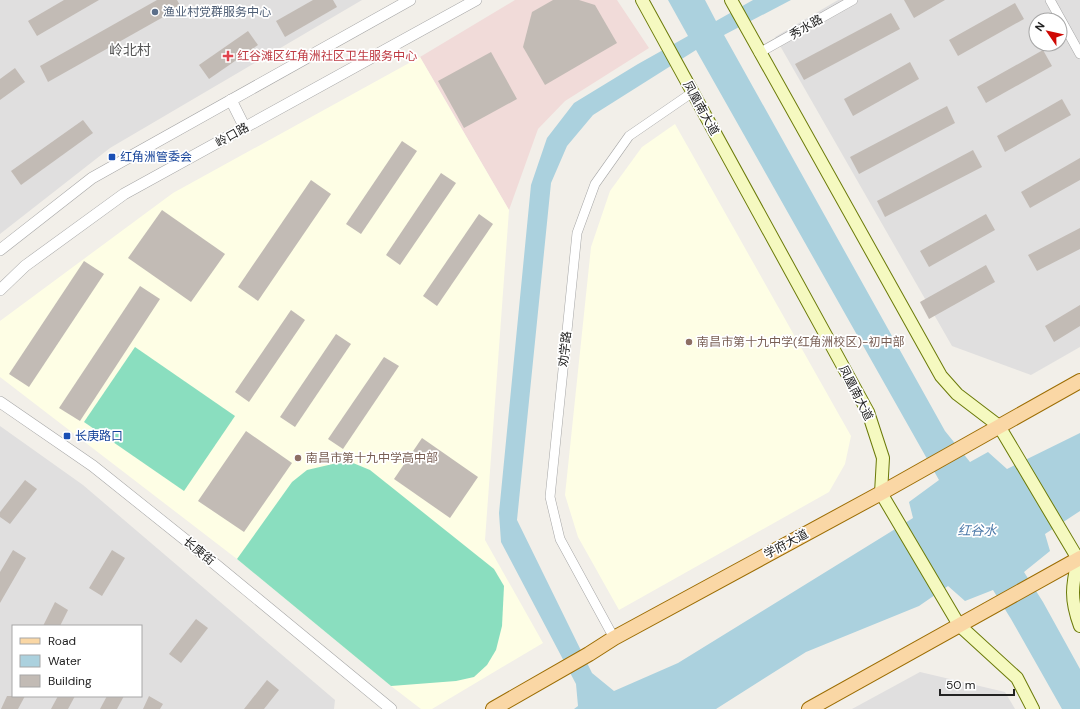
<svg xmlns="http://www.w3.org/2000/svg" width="1080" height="709" viewBox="0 0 1080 709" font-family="'DM Sans','Noto Sans SC',sans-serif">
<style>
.residential{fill:#e0dfdf;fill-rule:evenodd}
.commercial{fill:#f1dbd9}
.education{fill:#fefee5}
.pitch{fill:#8adebf}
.water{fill:#abd1de;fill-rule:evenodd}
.building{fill:#c2bbb5}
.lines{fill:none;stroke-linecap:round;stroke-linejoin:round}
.minor-casing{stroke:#a6a6a6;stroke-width:10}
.tertiary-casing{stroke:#a6a6a6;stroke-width:12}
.secondary-casing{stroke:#6b7a08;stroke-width:14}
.primary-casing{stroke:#9c6d03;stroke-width:16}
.minor{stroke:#fff;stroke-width:9}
.tertiary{stroke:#fff;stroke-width:11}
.secondary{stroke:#f5f9c0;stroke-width:12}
.primary{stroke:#fad7a5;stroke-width:14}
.service-dot{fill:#5c6f8a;stroke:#fff;stroke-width:1.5}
.health-dot{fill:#e0444e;stroke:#fff;stroke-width:1.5}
.transit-dot{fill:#1a4fb4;stroke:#fff;stroke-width:1.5}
.education-dot{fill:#8d6e63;stroke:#fff;stroke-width:1.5}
.labels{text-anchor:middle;stroke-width:3.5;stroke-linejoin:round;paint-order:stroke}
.service-label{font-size:12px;fill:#4e5e75;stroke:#fff;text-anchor:start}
.street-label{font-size:12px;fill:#222;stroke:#fff}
.health-label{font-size:12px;fill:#be3a42;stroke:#fff;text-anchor:start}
.transit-label{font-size:12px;fill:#164399;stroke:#fff;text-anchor:start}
.education-label{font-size:12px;fill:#785e54;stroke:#fff;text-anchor:start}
.water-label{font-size:13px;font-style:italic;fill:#4c79a9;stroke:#fff}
.quarter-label{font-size:14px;fill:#555;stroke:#fff}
</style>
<rect width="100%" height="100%" fill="#f2efe9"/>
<g class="residential">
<path d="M0 0H362L110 148 0 234Z"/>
<path d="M838 0H1080V347L1031 375 952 346 775 37ZM1036 20H1060V44H1036Z"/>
<path d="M0 426 83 485 335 700 334 709H0ZM13 626H141V696H13Z"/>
<path d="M920 672 1005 692 1015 709H852Z"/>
</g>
<path class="commercial" d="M515 0H617L649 48 565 101 538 129 509 210 420 57Z"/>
<g class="education">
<path d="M420 57 509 210 485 540 543 643 432 709H421L391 686 237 559 0 377V321L173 193Z"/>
<path d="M675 124 851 436 845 464 829 492 619 610 578 537 565 495 591 247 610 191 642 147Z"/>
</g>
<g class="pitch">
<path d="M135 347 235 416 184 491 84 422Z"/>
<path d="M337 463H353L370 470 494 569 504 586 502 626 496 650 487 665 474 677 456 681 391 686 237 559 292 482 307 470Z"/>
</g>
<path class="water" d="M668 0H705L716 21 753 0H791L724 35 945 431 970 462 988 452 1007 469 1080 433V511L1045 534 1050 551 1024 572 1043 602 1080 669V709H1062L1011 619 993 590 965 601 948 586 919 606 806 652 716 709H574L578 706 576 684 501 542 499 513 531 185 547 138 574 103 638 64 688 36ZM696 50 939 480 909 502 913 518 678 663 614 691 592 673 517 520 551 183 567 146 593 115Z"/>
<g class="building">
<path d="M64 0H99L37 36 28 21Z"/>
<path d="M157 0H177L181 7 48 82 40 66Z"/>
<path d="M313 0H333L337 7 285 37 276 21Z"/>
<path d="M553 0H579L595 5 617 43 545 85 523 47 532 12Z"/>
<path d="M904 0H945L914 18Z"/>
<path d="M1015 3 1024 19 958 56 949 40Z"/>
<path d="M891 13 900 29 804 80 795 64Z"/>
<path d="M248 31 258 45 209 79 199 65Z"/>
<path d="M1043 50 1052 66 986 103 977 87Z"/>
<path d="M491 52 517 99 464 128 438 81Z"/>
<path d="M910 62 919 79 853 116 844 99Z"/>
<path d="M15 68 25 82 0 100V79Z"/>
<path d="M1062 99 1071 115 1005 152 997 136Z"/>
<path d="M947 106 955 123 859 174 850 157Z"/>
<path d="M83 120 93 133 21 185 11 171Z"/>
<path d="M402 141 417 151 361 234 346 224Z"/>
<path d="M973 150 982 167 885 217 877 201Z"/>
<path d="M1080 158V180L1030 208 1021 192Z"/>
<path d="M441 173 456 183 400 265 386 255Z"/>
<path d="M311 180 331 194 258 301 238 287Z"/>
<path d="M162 210 225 254 191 302 128 258Z"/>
<path d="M479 214 493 224 437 306 423 296Z"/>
<path d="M986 214 995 230 929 267 920 251Z"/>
<path d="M1080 228V249L1037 271 1028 255Z"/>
<path d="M84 261 104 274 29 387 9 374Z"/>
<path d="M986 265 995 282 929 319 920 302Z"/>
<path d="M140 286 160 299 80 421 59 408Z"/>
<path d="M1080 305V326L1054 342 1045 326Z"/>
<path d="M291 310 305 320 249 402 235 392Z"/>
<path d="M336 334 351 344 295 427 280 417Z"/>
<path d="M384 357 399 366 343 449 328 439Z"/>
<path d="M246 431 292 463 244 532 198 501Z"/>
<path d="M422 438 478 477 450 518 394 479Z"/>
<path d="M25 480 37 489 10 524 0 517V512Z"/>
<path d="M13 550 26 558 0 603V572Z"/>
<path d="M112 550 125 558 102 596 89 588Z"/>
<path d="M55 602 68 610 60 626H43Z"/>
<path d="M196 619 208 628 181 663 169 654Z"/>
<path d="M267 680 279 690 264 709H244Z"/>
<path d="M7 696H25L18 709H1Z"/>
<path d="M58 696H75L68 709H51Z"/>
<path d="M107 696H124L117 709H100Z"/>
<path d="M149 696 163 704 160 709H143Z"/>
</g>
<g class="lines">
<defs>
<g id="minor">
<path d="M1050 0 1080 54"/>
<path d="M759 53 853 0"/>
<path d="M614 638 560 539 550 497 577 233 595 184 629 136 693 92"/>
</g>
<g id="tertiary">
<path d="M231 100 245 128"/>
<path d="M0 250 92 178 410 0"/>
<path d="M0 290 25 266 124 194 476 0"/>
<path d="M0 402 93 466 198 550 391 709"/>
</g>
<g id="secondary">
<path d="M642 0 868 412 883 458 881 493 959 625 1017 678 1033 709"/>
<path d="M731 0 941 376 957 394 999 426 1078 559C1072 586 1070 599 1080 626"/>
</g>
<g id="primary">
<path d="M493 709 589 654 614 638 881 493 1080 381"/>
<path d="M809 709 1080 558"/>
</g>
</defs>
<use href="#minor" class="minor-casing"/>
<use href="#tertiary" class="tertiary-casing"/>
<use href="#secondary" class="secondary-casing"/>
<use href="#primary" class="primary-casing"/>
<use href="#minor" class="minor"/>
<use href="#tertiary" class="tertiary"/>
<use href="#secondary" class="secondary"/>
<use href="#primary" class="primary"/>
</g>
<circle class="service-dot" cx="155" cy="12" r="4"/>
<path class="health-dot" d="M226 50h4v4h4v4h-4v4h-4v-4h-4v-4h4z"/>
<g class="transit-dot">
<rect x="108" y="153" width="8" height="8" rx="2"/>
<rect x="63" y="432" width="8" height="8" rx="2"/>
</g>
<g class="education-dot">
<circle cx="689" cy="342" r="4"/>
<circle cx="298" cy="458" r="4"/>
</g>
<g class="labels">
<g class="service-label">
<text x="163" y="16">渔业村党群服务中心</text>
</g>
<g class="street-label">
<text transform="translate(806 27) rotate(-30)" y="4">秀水路</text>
<text transform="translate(701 108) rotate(61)" y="4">凤凰南大道</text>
<text transform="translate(232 135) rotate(-29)" y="4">岭口路</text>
<text transform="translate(565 349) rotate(-84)" y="4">劝学路</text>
<text transform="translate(856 393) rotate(63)" y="4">凤凰南大道</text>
<text transform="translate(786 544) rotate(-28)" y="4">学府大道</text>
<text transform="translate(199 551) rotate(39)" y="4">长庚街</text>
</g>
<g class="health-label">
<text x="237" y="60">红谷滩区红角洲社区卫生服务中心</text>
</g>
<g class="transit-label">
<text x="120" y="161">红角洲管委会</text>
<text x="75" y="440">长庚路口</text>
</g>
<g class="education-label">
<text x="697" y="346">南昌市第十九中学(红角洲校区)-初中部</text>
<text x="306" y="462">南昌市第十九中学高中部</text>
</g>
<g class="water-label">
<text x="977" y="535">红谷水</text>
</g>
<g class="quarter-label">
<text x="130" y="55">岭北村</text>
</g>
</g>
<rect x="12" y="625" width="130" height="72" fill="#ffffff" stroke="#a7a7a7"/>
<rect x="20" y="638" width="20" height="6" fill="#fad7a5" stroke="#a7a7a7"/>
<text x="48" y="645" font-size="12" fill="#222222">Road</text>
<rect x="20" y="655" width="20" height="12" fill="#abd1de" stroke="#a7a7a7"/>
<text x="48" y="665" font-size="12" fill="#222222">Water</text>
<rect x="20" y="675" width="20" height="12" fill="#c2bbb5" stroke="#a7a7a7"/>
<text x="48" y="685" font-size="12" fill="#222222">Building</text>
<g transform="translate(1048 32) rotate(304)"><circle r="19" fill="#ffffff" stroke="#a7a7a7"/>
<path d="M0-3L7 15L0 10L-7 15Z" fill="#cf0904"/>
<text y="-6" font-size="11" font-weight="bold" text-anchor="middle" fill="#222222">N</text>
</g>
<path d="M940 689v6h74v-6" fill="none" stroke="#222222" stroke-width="2"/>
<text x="946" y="689" font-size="12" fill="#222222" stroke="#ffffff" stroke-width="3" paint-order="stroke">50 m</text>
</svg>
